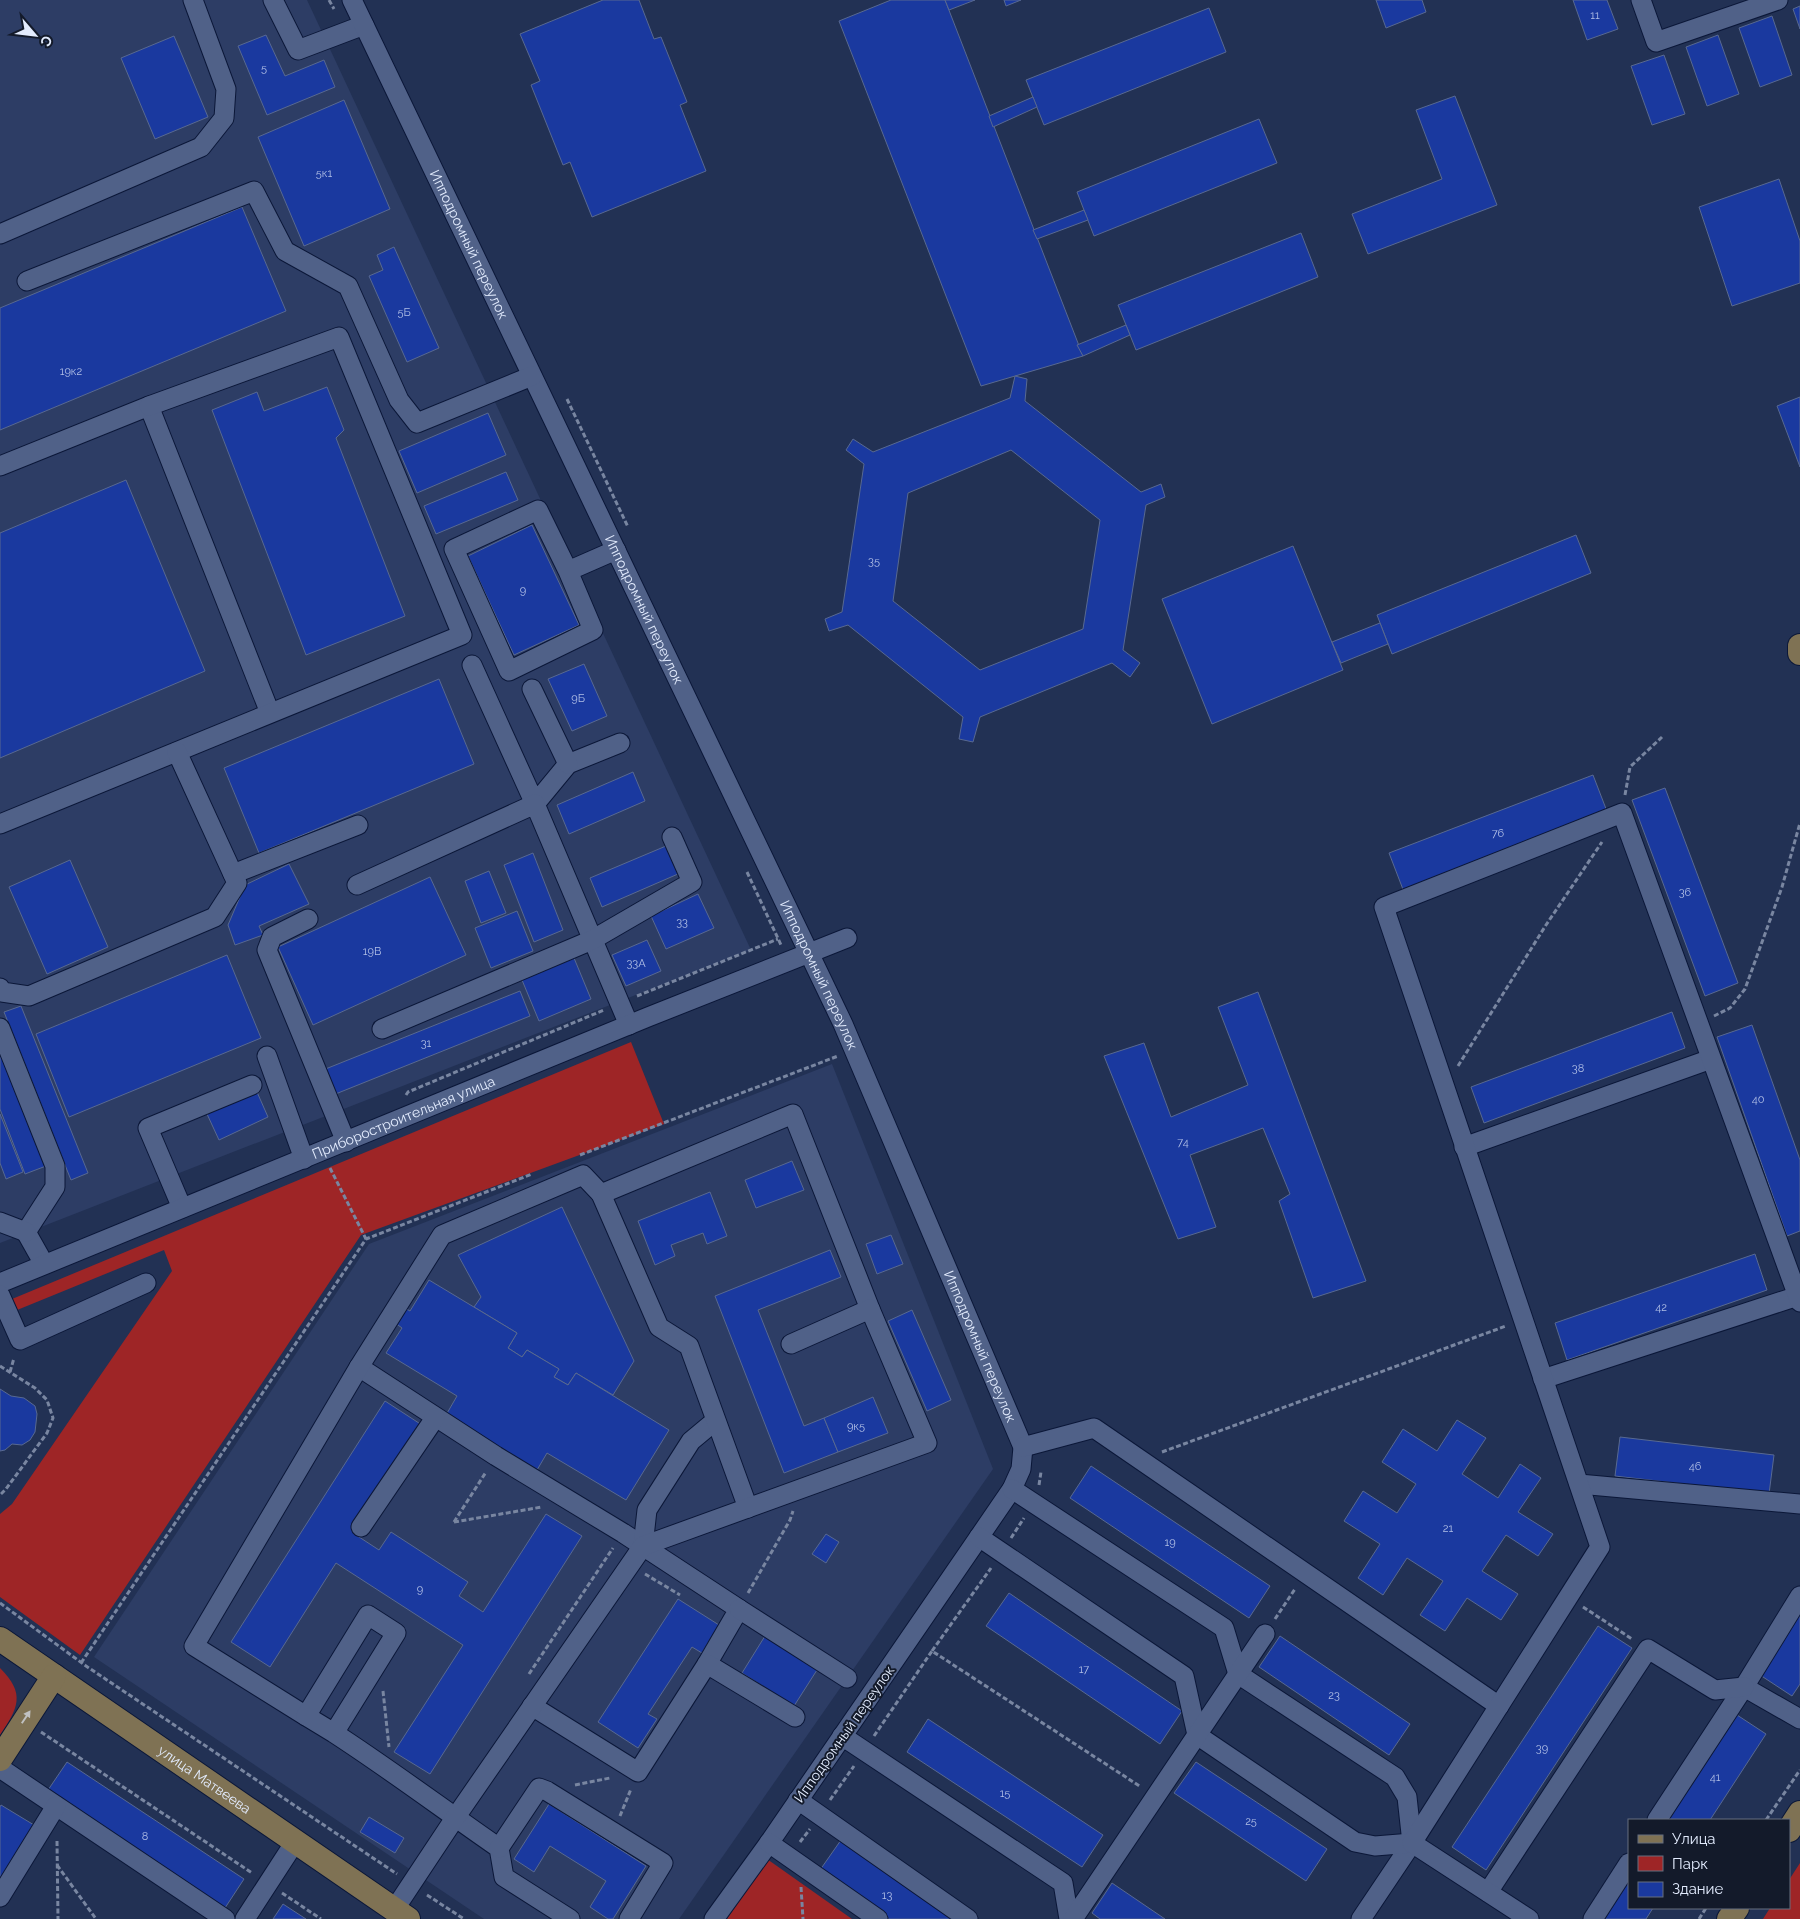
<svg xmlns="http://www.w3.org/2000/svg" width="1800" height="1919" viewBox="0 0 1800 1919" font-family="Raleway,sans-serif">
<style>
.built{fill:#2d3d65}
.green{fill:#9e2526}
.building{fill:#1a399f;stroke:#586991;fill-rule:evenodd}
.lines{fill:none;stroke-linecap:round;stroke-linejoin:round}
.minor-casing{stroke:#0b1738;stroke-width:21}
.major-casing{stroke:#0b1738;stroke-width:26}
.path{stroke:#7986a1;stroke-width:3;stroke-dasharray:5 2.5;stroke-linecap:butt}
.minor{stroke:#506188;stroke-width:19}
.major{stroke:#7f7254;stroke-width:24}
.oneway{fill:#c0c1c2}
.labels{text-anchor:middle;stroke-width:4;stroke-linejoin:round;paint-order:stroke}
.number-label{font-size:11px;fill:#b1bfe6}
.street-label{font-size:14px;fill:#e3ecfe;stroke:#131a2a}
</style>
<rect width="100%" height="100%" fill="#223154"/>
<g class="built">
<path d="M0 0H307L751 950 0 1243Z"/>
<path d="M832 1064 993 1469 679 1919H484L94 1657 369 1244Z"/>
</g>
<g class="green">
<path d="M631 1042 664 1124 361 1235 80 1655 0 1597V1514L12 1504 172 1271 164 1250 0 1317V1304Z"/>
<path d="M0 1668C26 1694 18 1708 0 1735Z"/>
<path d="M767 1859 852 1919H727Z"/>
<path d="M1800 1863V1919H1763L1770 1908H1789V1880Z"/>
</g>
<g class="building">
<path d="M603 0H639L654 39 661 37 687 102 680 105 706 171 592 217 570 162 563 165 531 85 540 81 520 34Z"/>
<path d="M891 0H945L1083 356 981 386 839 21Z"/>
<path d="M945 0H975L949 10Z"/>
<path d="M1004 0H1021L1006 6Z"/>
<path d="M1376 0H1422L1426 12 1386 28Z"/>
<path d="M1573 0H1607L1618 29 1587 40Z"/>
<path d="M1800 6V29L1793 9Z"/>
<path d="M1209 8 1226 52 1044 125 1026 80Z"/>
<path d="M1772 16 1792 75 1760 87 1739 28Z"/>
<path d="M266 35 285 76 324 60 335 87 267 115 238 46Z"/>
<path d="M1718 35 1739 94 1707 106 1686 47Z"/>
<path d="M174 36 208 117 155 139 121 58Z"/>
<path d="M1664 55 1685 114 1652 125 1631 66Z"/>
<path d="M1455 96 1497 205 1368 254 1352 214 1442 179 1416 110Z"/>
<path d="M1033 97 1037 107 993 127 989 116Z"/>
<path d="M344 100 390 209 304 246 258 137Z"/>
<path d="M1259 119 1277 163 1094 236 1077 192Z"/>
<path d="M1779 179 1800 241V283L1732 306 1699 207Z"/>
<path d="M242 207 286 311 0 430V308Z"/>
<path d="M1084 210 1088 220 1037 239 1033 230Z"/>
<path d="M1301 233 1318 277 1136 350 1118 305Z"/>
<path d="M394 247 439 348 407 362 369 276 383 270 377 255Z"/>
<path d="M1126 325 1130 335 1083 356 1077 345Z"/>
<path d="M1015 376 1027 379 1025 401 1141 492 1161 484 1165 497 1146 505 1123 650 1140 663 1130 677 1112 663 980 717 973 742 959 739 963 717 848 625 829 631 825 619 842 612 864 464 846 450 853 439 873 452 1010 398ZM1011 450 1100 520 1083 629 980 670 893 601 908 493Z"/>
<path d="M327 387 344 430 336 438 405 616 306 655 212 410 257 392 264 411Z"/>
<path d="M1800 397V467L1777 406Z"/>
<path d="M488 413 506 455 417 493 399 451Z"/>
<path d="M506 472 518 500 436 534 424 506Z"/>
<path d="M126 480 205 671 0 758V533Z"/>
<path d="M532 525 579 625 514 655 468 556Z"/>
<path d="M1576 535 1591 573 1392 654 1377 615Z"/>
<path d="M1293 546 1343 670 1212 724 1162 599Z"/>
<path d="M1380 623 1388 644 1341 663 1332 642Z"/>
<path d="M584 664 607 716 572 731 548 679Z"/>
<path d="M439 679 474 764 259 853 224 768Z"/>
<path d="M633 772 645 801 569 834 557 805Z"/>
<path d="M1593 775 1608 814 1404 892 1389 853Z"/>
<path d="M1665 788 1738 983 1705 996 1632 800Z"/>
<path d="M666 846 678 874 602 907 590 878Z"/>
<path d="M533 853 563 930 534 942 504 865Z"/>
<path d="M70 860 108 947 47 974 9 887Z"/>
<path d="M289 864 309 904 259 926 263 935 235 945 228 925 245 885Z"/>
<path d="M489 871 506 913 481 923 465 881Z"/>
<path d="M430 877 466 955 313 1025 278 947Z"/>
<path d="M698 894 714 928 666 949 651 916Z"/>
<path d="M517 911 533 951 491 968 475 928Z"/>
<path d="M647 940 661 971 626 986 612 955Z"/>
<path d="M227 955 261 1038 69 1117 36 1034Z"/>
<path d="M574 958 591 999 539 1021 522 980Z"/>
<path d="M520 991 530 1016 333 1095 323 1070Z"/>
<path d="M1258 992 1366 1281 1313 1298 1279 1201 1290 1194 1263 1128 1190 1155 1216 1227 1178 1239 1104 1056 1144 1043 1171 1117 1248 1085 1218 1007Z"/>
<path d="M21 1006 88 1173 71 1180 4 1012Z"/>
<path d="M1672 1012 1685 1048 1484 1123 1471 1087Z"/>
<path d="M1752 1025 1800 1160V1231L1787 1236 1717 1037Z"/>
<path d="M0 1049 46 1166 25 1174 0 1109Z"/>
<path d="M257 1092 268 1117 219 1140 207 1114Z"/>
<path d="M0 1114 23 1172 6 1179 0 1163Z"/>
<path d="M792 1161 804 1190 756 1208 745 1180Z"/>
<path d="M710 1192 727 1236 707 1244 703 1233 671 1245 675 1256 655 1265 638 1221Z"/>
<path d="M562 1207 634 1361 613 1395 576 1373 568 1385 554 1377 559 1369 527 1350 522 1357 508 1348 517 1333 474 1307 481 1297 458 1255Z"/>
<path d="M891 1235 903 1264 877 1274 866 1244Z"/>
<path d="M830 1250 841 1277 758 1310 804 1426 824 1418 838 1452 784 1473 715 1296Z"/>
<path d="M1755 1254 1767 1290 1567 1360 1555 1323Z"/>
<path d="M429 1280 517 1333 508 1348 522 1357 527 1350 559 1369 554 1377 568 1385 576 1373 669 1430 626 1500 547 1453 537 1470 446 1415 457 1396 386 1353 402 1328 394 1322 403 1307 410 1311Z"/>
<path d="M912 1310 951 1400 927 1411 888 1321Z"/>
<path d="M0 1389 11 1396 24 1398 35 1406 37 1414 35 1432 30 1440 22 1445 12 1444 5 1450 0 1451Z"/>
<path d="M873 1397 888 1433 838 1452 824 1418Z"/>
<path d="M385 1401 425 1427 356 1535 379 1550 391 1532 468 1582 459 1596 483 1612 546 1514 582 1536 430 1774 394 1752 463 1645 336 1563 270 1667 231 1642Z"/>
<path d="M1457 1420 1486 1438 1462 1474 1498 1498 1520 1464 1541 1478 1518 1512 1553 1534 1538 1556 1506 1535 1482 1571 1518 1594 1501 1620 1467 1598 1445 1631 1420 1615 1443 1581 1407 1558 1383 1595 1358 1578 1380 1544 1344 1521 1363 1491 1397 1513 1416 1484 1382 1462 1403 1429 1437 1451Z"/>
<path d="M1620 1437 1774 1455 1769 1494 1615 1476Z"/>
<path d="M1091 1466 1270 1586 1249 1618 1070 1498Z"/>
<path d="M826 1534 839 1542 826 1563 812 1554Z"/>
<path d="M1009 1593 1182 1711 1160 1744 986 1626Z"/>
<path d="M678 1599 719 1625 702 1653 692 1647 648 1714 657 1719 638 1748 598 1722Z"/>
<path d="M1800 1612V1684L1792 1696 1760 1675Z"/>
<path d="M1598 1626 1632 1648 1486 1870 1452 1847Z"/>
<path d="M765 1636 817 1670 794 1706 742 1673Z"/>
<path d="M1280 1636 1410 1724 1389 1755 1259 1667Z"/>
<path d="M1734 1713 1766 1734 1710 1820H1664Z"/>
<path d="M928 1719 1103 1835 1082 1867 907 1752Z"/>
<path d="M67 1762 244 1879 223 1911 46 1793Z"/>
<path d="M1196 1762 1327 1849 1306 1881 1174 1793Z"/>
<path d="M549 1804 646 1866 613 1919H608L590 1907 606 1881 550 1846 534 1872 514 1859Z"/>
<path d="M1 1805 34 1825 0 1879V1807Z"/>
<path d="M369 1817 404 1838 395 1853 360 1832Z"/>
<path d="M841 1840 953 1919H889L820 1870Z"/>
<path d="M1629 1875V1908H1653L1646 1919H1600Z"/>
<path d="M1112 1883 1165 1919H1100L1092 1913Z"/>
<path d="M283 1904 306 1919H273Z"/>
</g>
<g class="lines">
<defs>
<g id="minor">
<path d="M273 0 298 50 364 25"/>
<path id="s1" d="M352 0 843 1024 1023 1447 1021 1469 1012 1489 769 1843 714 1919"/>
<path d="M1641 0 1656 42 1778 0"/>
<path d="M0 234 201 147 224 118 226 89 193 0"/>
<path d="M27 281 254 191 285 251 348 286 399 400 417 423 532 376"/>
<path d="M0 466 149 406 270 713"/>
<path d="M568 571 593 630 509 671 454 549 538 510 568 571 616 550"/>
<path d="M472 665 535 804 568 764 620 743"/>
<path d="M532 689 568 764"/>
<path d="M0 824 462 635 339 337 149 406"/>
<path d="M233 874 358 825"/>
<path d="M357 885 535 804 629 1025"/>
<path d="M308 919 272 937 267 950 346 1142"/>
<path d="M0 988 2 992 29 996 215 917 237 883 177 752"/>
<path d="M0 1028 55 1166V1187L26 1232 44 1264"/>
<path d="M382 1029 592 940 692 882 672 837"/>
<path d="M267 1056 304 1159"/>
<path d="M1464 1147 1711 1059"/>
<path d="M601 1194 793 1114 870 1309"/>
<path d="M182 1208 148 1128 252 1085"/>
<path d="M0 1222 26 1232"/>
<path id="s2" d="M0 1283 648 1017 847 938"/>
<path d="M0 1295 20 1340 146 1283"/>
<path d="M359 1367 496 1456 623 1533 739 1609 707 1664 638 1772 532 1706"/>
<path d="M1543 1379 1798 1296"/>
<path d="M1023 1447 1094 1428 1499 1706"/>
<path d="M1579 1484 1800 1504"/>
<path d="M1012 1489 1224 1628 1238 1674 1395 1777 1407 1797 1412 1843 1361 1919"/>
<path d="M361 1527 435 1418"/>
<path d="M979 1537 1184 1676 1197 1735 1355 1842 1375 1846 1412 1843"/>
<path d="M643 1546 647 1510 691 1441 715 1421"/>
<path d="M1800 1596 1744 1687 1800 1719"/>
<path d="M739 1609 847 1678"/>
<path d="M707 1664 795 1717"/>
<path d="M306 1716 194 1646 359 1367 442 1235 583 1175 601 1194 659 1327 689 1346 748 1508"/>
<path d="M334 1733 306 1716 368 1615 396 1633 334 1733C391 1770 444 1810 499 1848L504 1877 570 1919"/>
<path d="M842 1736 1063 1883 1069 1919"/>
<path d="M0 1768 225 1919"/>
<path d="M798 1800 968 1919"/>
<path d="M1657 1820 1744 1687"/>
<path d="M769 1843 878 1919"/>
<path d="M499 1848 539 1788 547 1791 663 1863 629 1919"/>
<path d="M1488 1892 1648 1649 1715 1690 1744 1687"/>
<path d="M0 1897 56 1806"/>
<path d="M394 1910 455 1818 643 1546 927 1443 870 1309 791 1344"/>
<path d="M245 1919 295 1842"/>
<path d="M1073 1919 1265 1634"/>
<path d="M1529 1919 1412 1843 1600 1547 1384 907 1622 813 1800 1302"/>
<path d="M1593 1919 1629 1863"/>
</g>
<g id="major">
<path d="M1800 646V653"/>
<path id="s3" d="M0 1639 408 1919"/>
<path d="M0 1759 54 1676"/>
<path d="M1789 1830 1800 1813"/>
<path d="M1729 1919 1737 1908"/>
</g>
</defs>
<use href="#minor" class="minor-casing"/>
<use href="#major" class="major-casing"/>
<g class="path">
<path d="M329 0 334 9"/>
<path d="M567 399 628 527"/>
<path d="M1625 795 1630 767 1662 737"/>
<path d="M747 872 781 945"/>
<path d="M637 996 778 939"/>
<path d="M1714 1016 1730 1008 1745 989 1782 887 1800 823"/>
<path d="M1458 1066 1546 925 1602 842"/>
<path d="M406 1095 408 1092 604 1010"/>
<path d="M580 1155 838 1056"/>
<path d="M330 1168 366 1239"/>
<path d="M0 1366 35 1388 47 1400 53 1418 47 1433 6 1489 0 1495"/>
<path d="M10 1372 14 1358"/>
<path d="M1162 1452 1506 1326"/>
<path d="M1039 1485 1041 1472"/>
<path d="M454 1522 542 1507"/>
<path d="M454 1522 486 1472"/>
<path d="M1011 1538 1024 1518"/>
<path d="M645 1574 680 1595"/>
<path d="M748 1593 790 1520 793 1511"/>
<path d="M0 1603 86 1666 397 1874"/>
<path d="M1583 1607 1632 1639"/>
<path d="M1275 1619 1295 1589"/>
<path d="M932 1651 991 1568"/>
<path d="M81 1663 366 1239 532 1174"/>
<path d="M529 1674 613 1548"/>
<path d="M383 1691 389 1747"/>
<path d="M41 1732 252 1873"/>
<path d="M874 1736 932 1651 1141 1787"/>
<path d="M575 1785 610 1778"/>
<path d="M830 1800 854 1766"/>
<path d="M620 1816 631 1789"/>
<path d="M1766 1820 1800 1770"/>
<path d="M57 1841 58 1919"/>
<path d="M800 1842 810 1829"/>
<path d="M57 1865 96 1919"/>
<path d="M801 1887 803 1919"/>
<path d="M282 1893 321 1919"/>
<path d="M427 1895 464 1919"/>
<path d="M1699 1919 1706 1908"/>
</g>
<use href="#minor" class="minor"/>
<use href="#major" class="major"/>
</g>
<defs><path id="oneway-solid" d="M-6-.8H1V-3.2L6.5 0L1 3.2V.8H-6Z" transform="scale(1.25)"/></defs>
<use class="oneway" href="#oneway-solid" transform="translate(26 1717) rotate(-56)"/>
<g class="labels">
<g class="number-label">
<text x="1595" y="19">11</text>
<text x="264" y="72">5</text>
<text x="324" y="177">5к1</text>
<text x="404" y="316">5Б</text>
<text x="71" y="375">19к2</text>
<text x="874" y="565">35</text>
<text x="523" y="594">9</text>
<text x="578" y="702">9Б</text>
<text x="1498" y="837">76</text>
<text x="1685" y="896">36</text>
<text x="682" y="926">33</text>
<text x="372" y="955">19В</text>
<text x="636" y="967">33А</text>
<text x="426" y="1047">31</text>
<text x="1578" y="1072">38</text>
<text x="1758" y="1103">40</text>
<text x="1183" y="1146">74</text>
<text x="1661" y="1311">42</text>
<text x="856" y="1430">9к5</text>
<text x="1695" y="1470">46</text>
<text x="1448" y="1532">21</text>
<text x="1170" y="1546">19</text>
<text x="420" y="1593">9</text>
<text x="1084" y="1673">17</text>
<text x="1334" y="1699">23</text>
<text x="1542" y="1752">39</text>
<text x="1715" y="1781">41</text>
<text x="1005" y="1797">15</text>
<text x="1251" y="1825">25</text>
<text x="145" y="1840">8</text>
<text x="887" y="1899">13</text>
</g>
<g class="street-label">
<text dy="5" stroke="none"><textPath href="#s1" startOffset="271">Ипподромный переулок</textPath></text>
<text dy="5" stroke="none"><textPath href="#s1" startOffset="676">Ипподромный переулок</textPath></text>
<text dy="5" stroke="none"><textPath href="#s1" startOffset="1081">Ипподромный переулок</textPath></text>
<text dy="5" stroke="none"><textPath href="#s2" startOffset="436">Приборостроительная улица</textPath></text>
<text dy="5" stroke="none"><textPath href="#s1" startOffset="1486">Ипподромный переулок</textPath></text>
<text transform="translate(844 1734) rotate(-55)" y="5">Ипподромный переулок</text>
<text dy="5" stroke="none"><textPath href="#s3" startOffset="248">улица Матвеева</textPath></text>
</g>
</g>
<rect x="1628" y="1819" width="162" height="90" fill="#131a2a" stroke="#666e7f"/>
<rect x="1638" y="1835" width="25" height="8" fill="#7f7254" stroke="#666e7f"/>
<text x="1672" y="1844" font-size="15" fill="#e3ecfe">Улица</text>
<rect x="1638" y="1856" width="25" height="15" fill="#9e2526" stroke="#666e7f"/>
<text x="1672" y="1869" font-size="15" fill="#e3ecfe">Парк</text>
<rect x="1638" y="1882" width="25" height="15" fill="#1a399f" stroke="#666e7f"/>
<text x="1672" y="1894" font-size="15" fill="#e3ecfe">Здание</text>
<g transform="translate(35 35) rotate(118)" stroke="#131a2a" stroke-width="4" paint-order="stroke">
<path d="M0-4L9 19L0 12L-9 19Z" fill="#e3ecfe"/>
<text y="-8" font-size="14" font-weight="bold" text-anchor="middle" fill="#e3ecfe">С</text>
</g>
</svg>
